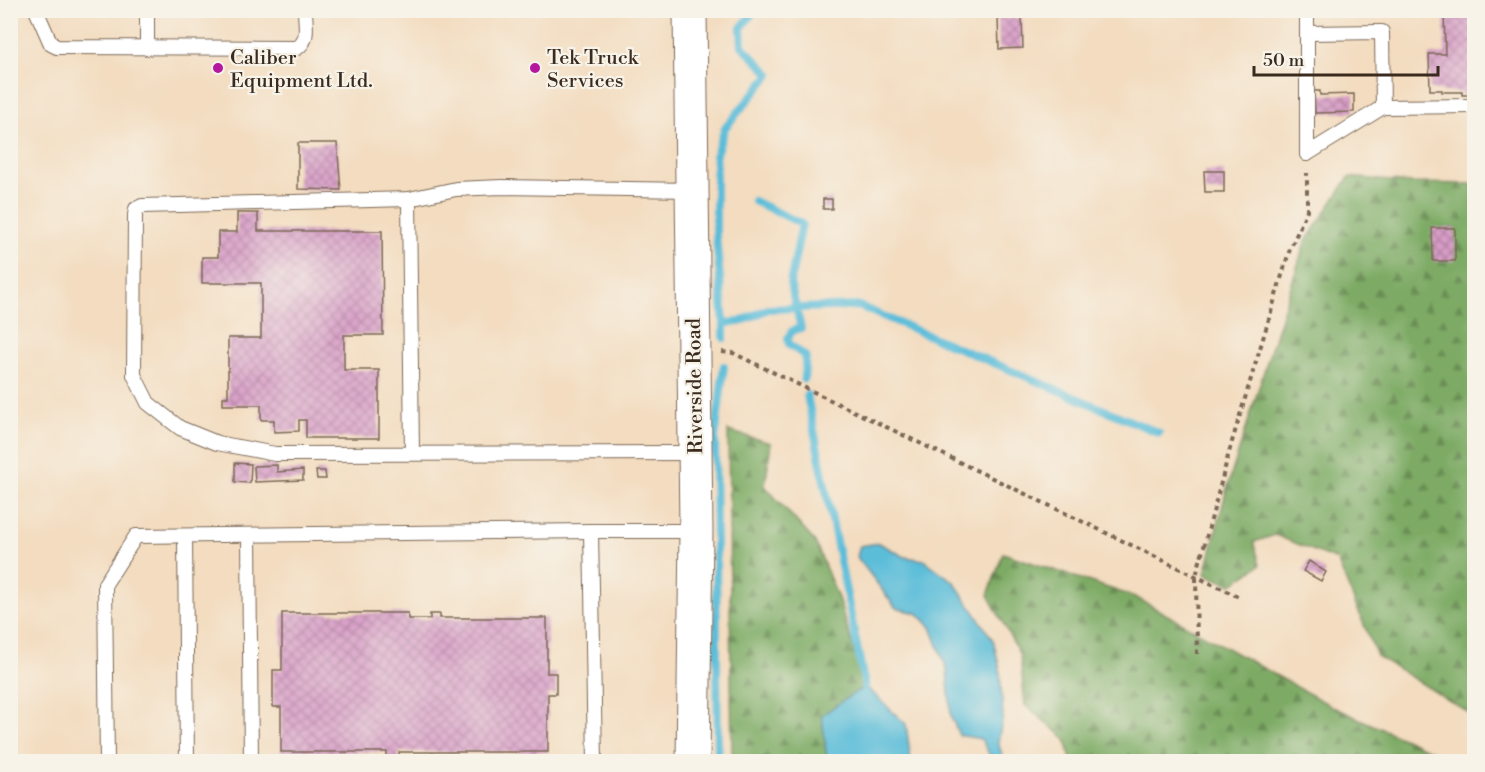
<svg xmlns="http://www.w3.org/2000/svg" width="1485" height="772" viewBox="0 0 1485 772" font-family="'Libre Bodoni',serif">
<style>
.forest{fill:url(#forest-firs);stroke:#5c6a42;stroke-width:1.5}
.water{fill:#5bbdd9;stroke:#4b747c;stroke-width:1.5}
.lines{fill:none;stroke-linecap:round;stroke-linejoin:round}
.stream{stroke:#5bbdd9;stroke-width:8}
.building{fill:url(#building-cross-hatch)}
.service-casing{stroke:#7b6856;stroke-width:16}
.tertiary-casing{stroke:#7b6856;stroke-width:35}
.path{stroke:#7b6856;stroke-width:4;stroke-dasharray:4.5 4.5;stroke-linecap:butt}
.service{stroke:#fff;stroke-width:14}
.tertiary{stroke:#fff;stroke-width:33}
.poi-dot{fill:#b5179e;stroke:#f7f3e8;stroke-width:2}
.labels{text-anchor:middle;stroke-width:4.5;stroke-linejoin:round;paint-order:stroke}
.poi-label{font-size:20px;fill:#3b2a1e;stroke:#f7f3e8;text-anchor:start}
.street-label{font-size:20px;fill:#3b2a1e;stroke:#f7f3e8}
</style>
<defs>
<pattern id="forest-firs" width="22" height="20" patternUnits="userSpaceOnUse" patternTransform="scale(1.5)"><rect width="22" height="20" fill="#7dab65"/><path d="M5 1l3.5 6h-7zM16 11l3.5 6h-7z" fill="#688b53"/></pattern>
<pattern id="building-cross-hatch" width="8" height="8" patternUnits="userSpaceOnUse" patternTransform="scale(1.5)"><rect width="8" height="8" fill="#d89dc7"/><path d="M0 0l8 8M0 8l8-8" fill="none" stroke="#b080a1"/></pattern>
</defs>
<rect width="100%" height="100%" fill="#f7f3e8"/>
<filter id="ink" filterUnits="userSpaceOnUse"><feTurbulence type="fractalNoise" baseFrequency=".0167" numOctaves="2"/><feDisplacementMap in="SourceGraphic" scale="12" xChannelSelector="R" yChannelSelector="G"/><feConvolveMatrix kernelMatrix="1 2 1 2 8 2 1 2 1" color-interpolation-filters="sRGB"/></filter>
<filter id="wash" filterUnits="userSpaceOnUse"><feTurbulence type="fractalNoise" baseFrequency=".008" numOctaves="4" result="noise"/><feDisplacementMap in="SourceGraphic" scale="24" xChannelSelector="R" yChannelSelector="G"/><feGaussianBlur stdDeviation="1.35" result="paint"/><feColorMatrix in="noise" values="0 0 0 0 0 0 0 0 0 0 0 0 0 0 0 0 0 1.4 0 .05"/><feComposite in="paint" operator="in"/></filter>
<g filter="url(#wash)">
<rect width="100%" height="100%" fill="#f3dcbf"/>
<g class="forest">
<path d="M1349 177 1411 183 1474 184V716L1377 656 1337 560 1275 535 1254 542 1260 565 1231 585 1205 574 1227 488 1305 242Z"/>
<path d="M728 431 771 443 765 486 815 542 838 598 865 686 822 715 827 761H732Z"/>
<path d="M1003 553 1135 597 1335 708 1454 761H1071L1066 739 1025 705 1020 655 988 595Z"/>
</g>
<g class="water">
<path d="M879 543 905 557 924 560 954 582 993 640 1000 669 1003 715 998 742 1004 761H993L981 739 959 735 951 716 947 669 931 627 917 613 896 608 857 557 860 546Z"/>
<path d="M865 686 906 724 911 761H827L822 715Z"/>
</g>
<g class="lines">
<g class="stream">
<path d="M754 201 802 224 790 283 801 328 792 331 788 338 789 344 806 357 804 379"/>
<path d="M724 323 740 322 768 309 859 306 1159 433"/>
<path d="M724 338V323L716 235V154L725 128 770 74 742 46 741 28 755 10"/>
<path d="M807 395 865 686"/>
<path d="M718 762 715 438 724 366"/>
</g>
</g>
<g id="blocks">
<g class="building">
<path d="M1444 10H1474V95H1462V92H1442V90H1430L1429 54H1445Z"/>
<path d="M998 18H1022L1023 48 999 49Z"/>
<path d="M1314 91H1320V95L1354 94V112L1315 113Z"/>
<path d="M298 143H337L341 190 298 189Z"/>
<path d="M1204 171H1224V192H1205Z"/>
<rect x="823" y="199" width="9" height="10"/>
<path d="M237 213H258V231H382L383 335H344V370H379V438H306V420H299V431L274 432V420H261V405H223V397H228V338H261V283H202V257H218V232H237Z"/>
<path d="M1432 228H1455V261H1433Z"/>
<path d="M235 463 251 464 250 483 235 482Z"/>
<path d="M277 465V472L303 470V480L255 482 254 466Z"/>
<path d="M316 471H325L326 479H317Z"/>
<path d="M1309 561 1326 572 1321 581 1303 571Z"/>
<path d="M282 613H408V619H430V614H440V618H547V673H556V694H548V752H399V762H387V752H281V707H273V670H282Z"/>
</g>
</g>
</g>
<g filter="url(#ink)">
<use href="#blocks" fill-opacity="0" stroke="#7b6856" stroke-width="1.5"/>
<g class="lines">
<defs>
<g id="service">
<path d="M36 10 51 44 57 47 297 48C310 40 305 24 305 10"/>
<path d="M147 10V48"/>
<path d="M460 10H514"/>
<path d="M1307 10V154"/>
<path d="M1307 33 1382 32 1383 107"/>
<path d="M1307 154 1383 107 1474 106"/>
<path d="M692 190 501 187 456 189 409 199 142 206 136 209 135 215 134 375 148 403 180 428 217 443 275 454 695 453"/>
<path d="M409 199 412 453"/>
<path d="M249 535 251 762"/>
<path d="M185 536 187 762"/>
<path d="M107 762 105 584 136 536 591 531"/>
<path d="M595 762 591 531H696"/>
</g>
<path id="tertiary" d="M690 10 696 531 693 762"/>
</defs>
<use href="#service" class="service-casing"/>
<use href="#tertiary" class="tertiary-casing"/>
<g class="path">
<path d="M722 352 733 353 1241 598"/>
<path d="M1197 654 1196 576 1231 445 1289 252 1307 210V173"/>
</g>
<use href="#service" class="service"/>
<use href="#tertiary" class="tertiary"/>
</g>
</g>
<g class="poi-dot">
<circle cx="218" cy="68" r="6"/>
<circle cx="535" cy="68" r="6"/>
</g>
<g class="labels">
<g class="poi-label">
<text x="230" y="64">Caliber<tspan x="230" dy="23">Equipment Ltd.</tspan></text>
<text x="547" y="64">Tek Truck<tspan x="547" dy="23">Services</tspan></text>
</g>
<g class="street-label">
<text transform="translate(694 386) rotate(-91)" y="7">Riverside Road</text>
</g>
</g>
<rect width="1485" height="772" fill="none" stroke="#f7f3e8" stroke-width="36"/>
<path d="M1254 66v9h184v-9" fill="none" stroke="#3b2a1e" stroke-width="3"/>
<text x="1263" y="66" font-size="18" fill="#3b2a1e" stroke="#f7f3e8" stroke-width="4.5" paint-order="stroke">50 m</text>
</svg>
